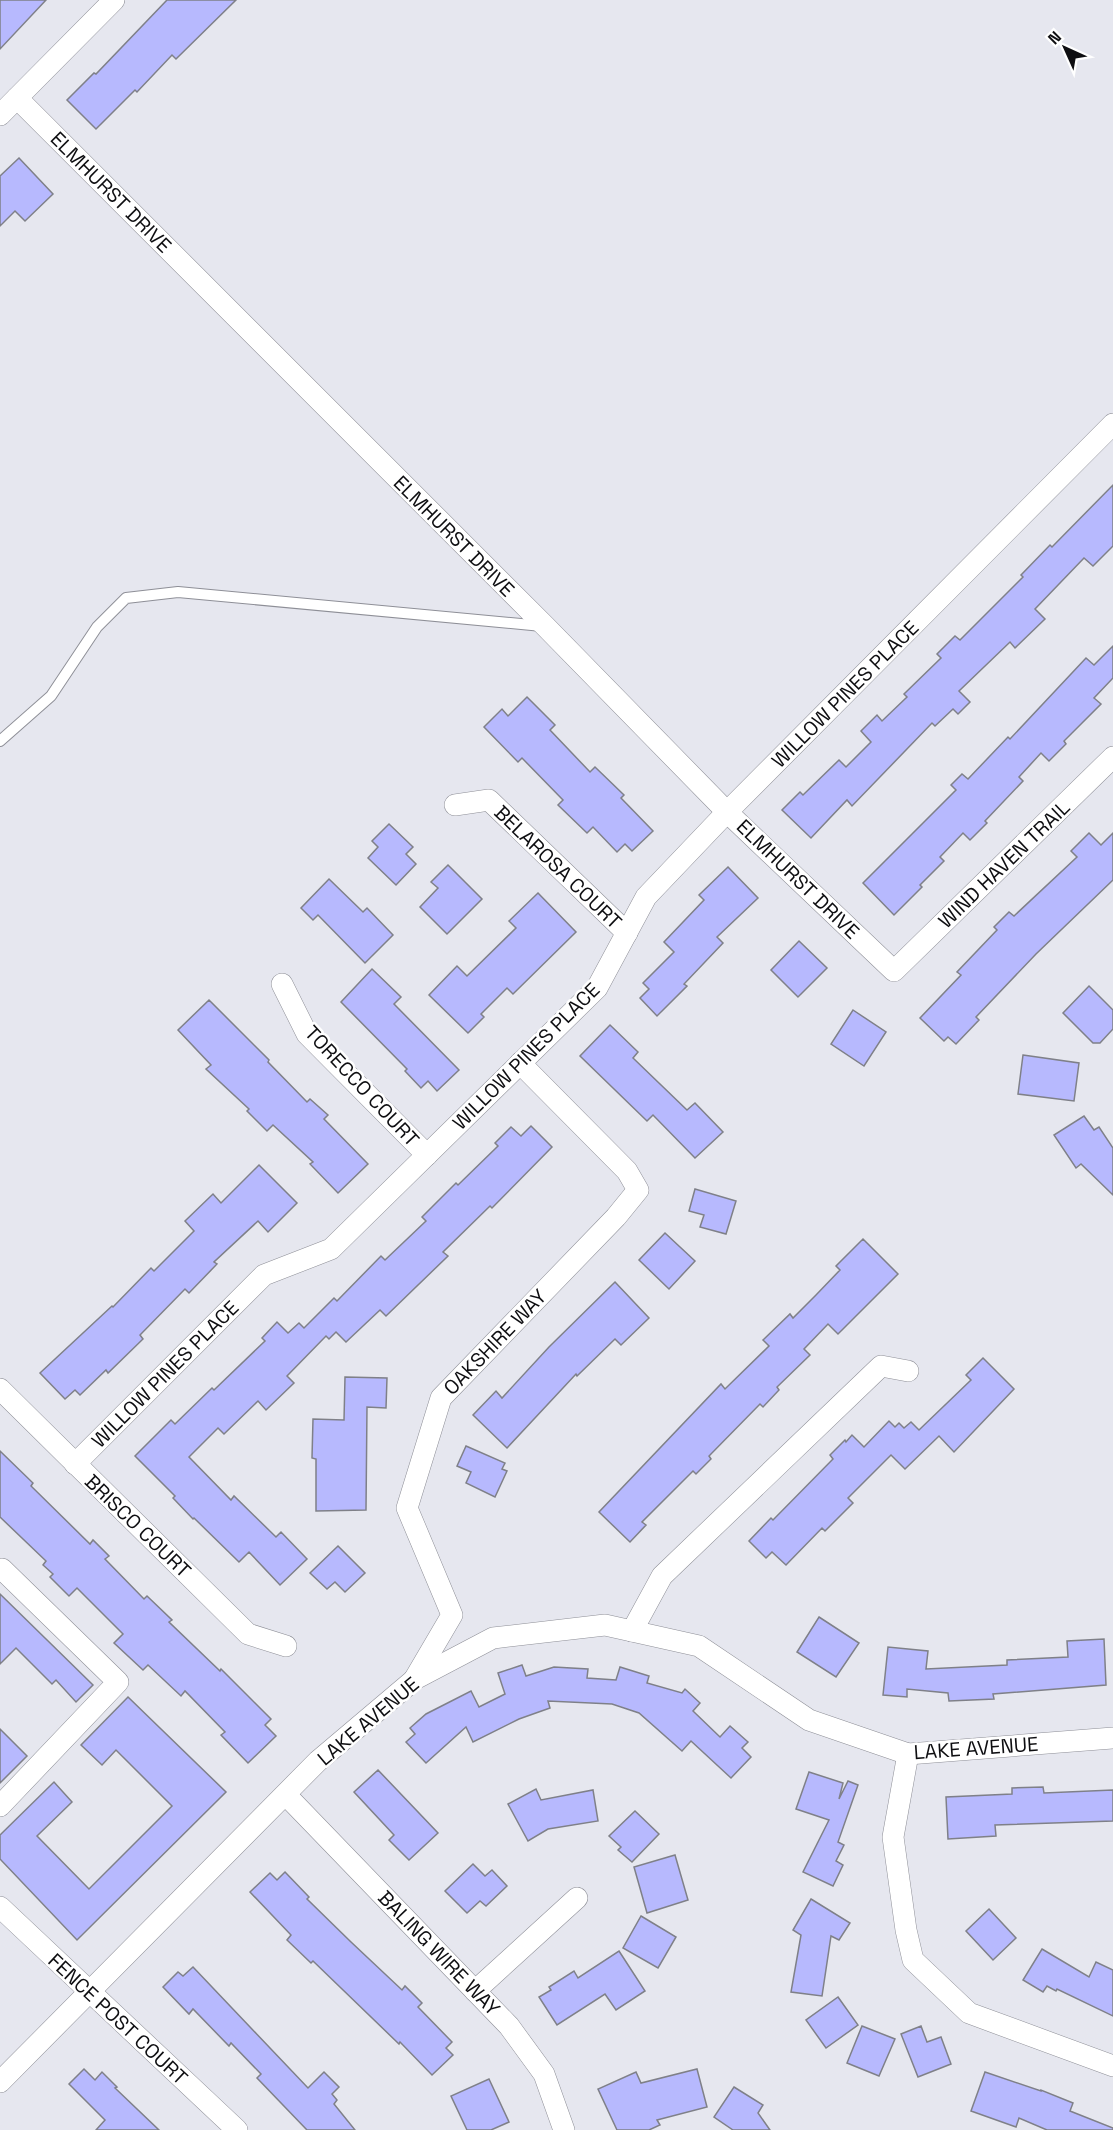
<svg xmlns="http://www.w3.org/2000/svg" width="1113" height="2130" viewBox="0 0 1113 2130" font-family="'Space Grotesk',sans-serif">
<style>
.building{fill:#b7b9fe;stroke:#7f8088;stroke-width:1.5}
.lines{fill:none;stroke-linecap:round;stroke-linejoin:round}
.service-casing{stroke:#8e8f97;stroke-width:12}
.minor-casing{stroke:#8e8f97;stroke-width:22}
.service{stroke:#fff;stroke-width:10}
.minor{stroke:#fff;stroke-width:21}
.labels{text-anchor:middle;stroke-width:5;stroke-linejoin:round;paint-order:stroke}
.street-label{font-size:20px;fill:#0e0e11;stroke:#fff}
</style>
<rect width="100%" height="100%" fill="#e6e7ef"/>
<g class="building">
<path d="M0 0H46L0 49Z"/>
<path d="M167 0H236L176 59 172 55 137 92 135 90 96 129 67 100 94 73 96 74Z"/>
<path d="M19 158 53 194 25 221 15 211 0 226V176Z"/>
<path d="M1113 485V546L1093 566 1084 558 1035 609 1045 619 1015 648 1010 642 959 691 970 702 958 714 953 709 935 726 932 723 852 806 847 800 811 838 782 810 800 792 803 795 839 760 846 767 871 742 861 731 877 715 882 721 907 697 904 694 941 658 937 654 955 636 960 640 1023 577 1021 575 1050 545 1052 547Z"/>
<path d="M1113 646V678L1094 698 1101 704 1064 741 1066 744 1049 761 1041 753 1019 777 1023 781 985 821 987 823 970 840 963 833 940 857 944 861 920 885 922 887 894 915 863 883 956 790 951 785 962 774 968 779 1008 737 1010 739 1086 658 1094 665Z"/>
<path d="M527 697 555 725 550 730 590 772 595 767 624 795 621 798 653 831 632 851 625 844 617 852 593 827 587 833 558 805 563 800 522 758 518 762 484 727 502 709 508 716Z"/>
<path d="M389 824 413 847 406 854 416 864 396 885 368 858 378 847 372 841Z"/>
<path d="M1089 833 1101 845 1113 833V880L1036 954 976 1017 979 1020 956 1044 948 1037 944 1041 920 1018 961 975 957 972 997 930 994 927 1009 912 1014 916 1077 857 1071 851Z"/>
<path d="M448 865 482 899 447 934 420 907 438 888 431 882Z"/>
<path d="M728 867 758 898 717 937 723 943 684 984 687 986 657 1016 640 998 649 989 643 983 674 952 664 942 704 900 699 895Z"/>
<path d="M329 879 363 912 367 908 393 935 365 963 318 915 313 920 301 908Z"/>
<path d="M538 893 576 932 513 994 507 988 481 1014 484 1017 468 1033 429 995 457 966 467 976 516 928 509 921Z"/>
<path d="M799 941 827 968 798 997 771 970Z"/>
<path d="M372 969 401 997 394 1004 459 1070 437 1091 428 1081 421 1088 405 1071 407 1069 341 1002Z"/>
<path d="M1089 986 1113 1010V1029L1100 1043H1093L1063 1013Z"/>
<path d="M209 1000 269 1060 268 1062 307 1102 310 1099 328 1115 324 1119 368 1164 338 1193 310 1164 313 1162 273 1125 267 1131 247 1111 249 1109 206 1069 211 1065 178 1030Z"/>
<path d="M853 1010 886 1032 864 1066 831 1044Z"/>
<path d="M610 1025 638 1052 633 1058 687 1110 695 1103 723 1132 695 1158 653 1115 647 1121 580 1056Z"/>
<path d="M1023 1055 1079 1063 1074 1101 1018 1094Z"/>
<path d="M1084 1116 1094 1130 1099 1127 1113 1148V1195L1081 1164 1076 1168 1054 1135Z"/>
<path d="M531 1126 552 1147 492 1208 490 1206 443 1252 448 1256 386 1316 380 1310 346 1342 336 1332 329 1339 326 1336 287 1376 294 1383 266 1410 258 1401 224 1434 218 1428 189 1457 231 1500 234 1496 276 1537 281 1532 307 1559 280 1585 249 1552 239 1562 194 1518 193 1519 173 1498 175 1496 135 1456 171 1420 175 1424 212 1388 214 1390 265 1341 262 1338 277 1322 288 1333 299 1323 304 1328 334 1298 337 1301 381 1256 385 1260 426 1221 422 1217 456 1183 458 1185 498 1146 495 1143 511 1127 521 1136Z"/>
<path d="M259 1165 297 1203 268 1232 258 1221 214 1262 217 1264 189 1293 185 1289 140 1335 143 1339 108 1373 106 1370 80 1395 75 1390 65 1399 40 1373 112 1306 113 1307 151 1268 154 1271 194 1231 185 1221 213 1194 221 1203Z"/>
<path d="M695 1189 736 1201 726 1234 700 1227 704 1215 689 1211Z"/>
<path d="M665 1233 695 1261 669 1289 639 1260Z"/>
<path d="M863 1239 898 1274 838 1334 828 1324 804 1349 810 1355 777 1387 779 1390 763 1407 760 1404 709 1456 711 1459 696 1474 693 1471 642 1522 646 1525 630 1542 599 1512 721 1384 725 1389 769 1346 763 1340 790 1314 793 1318 816 1295 840 1270 836 1266Z"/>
<path d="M615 1282 649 1318 621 1345 615 1339 577 1376 576 1374 507 1448 473 1415 496 1391 502 1398 549 1347Z"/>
<path d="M983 1358 1014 1389 954 1452 939 1436 905 1469 891 1455 848 1498 853 1503 825 1531 822 1528 786 1565 772 1552 766 1558 749 1541 771 1518 773 1520 833 1459 830 1455 845 1440 846 1442 852 1435 864 1447 889 1421 895 1427 899 1423 904 1428 911 1422 919 1430 971 1380 966 1375Z"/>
<path d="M345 1377 387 1378 386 1408 367 1407 366 1510 316 1511V1459L312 1458 313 1419 344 1420Z"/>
<path d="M466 1446 505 1463 502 1469 507 1471 495 1497 466 1483 471 1472 457 1466Z"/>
<path d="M0 1451 33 1483 31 1486 90 1544 93 1540 109 1556 105 1559 144 1599 147 1596 172 1620 169 1622 220 1671 221 1669 271 1719 265 1725 276 1736 248 1763 221 1735 225 1732 185 1691 181 1696 148 1665 143 1670 114 1643 123 1634 77 1588 69 1596 50 1577 53 1574 43 1565 46 1561 0 1517Z"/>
<path d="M338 1546 365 1573 345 1592 335 1582 327 1589 310 1573Z"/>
<path d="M0 1594 93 1685 76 1702 56 1680 52 1684 16 1648 0 1664Z"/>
<path d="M819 1617 859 1643 836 1677 797 1652Z"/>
<path d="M1104 1639 1106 1685 993 1694 994 1699 949 1701 948 1693 907 1689V1697L883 1695 888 1647 928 1651 926 1669 1007 1665V1660L1068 1657 1067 1641Z"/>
<path d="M522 1665 526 1676 554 1667 588 1669 587 1678 616 1680 620 1667 649 1676 647 1683 682 1693 685 1689 700 1703 693 1711 720 1737 730 1726 748 1742 742 1748 751 1757 731 1778 691 1741 682 1751 639 1713 612 1704 548 1701 550 1708 519 1719 473 1742 466 1727 426 1763 406 1742 415 1734 410 1728 426 1714 471 1691 479 1707 505 1694 498 1673Z"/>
<path d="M128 1697 226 1792 77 1940 0 1859V1835L54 1782 72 1802 37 1836 89 1889 172 1806 116 1750 102 1765 81 1745Z"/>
<path d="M0 1729 27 1756 0 1783Z"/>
<path d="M378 1770 438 1833 409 1860 389 1840 394 1835 354 1792Z"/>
<path d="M809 1772 843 1783 839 1799 848 1781 858 1785 838 1842 844 1845 836 1861 843 1865 833 1886 803 1872 829 1820 796 1809Z"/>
<path d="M1043 1787 1044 1793 1113 1790V1821L995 1825 996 1836 948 1839 946 1797 1012 1794V1788Z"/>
<path d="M536 1789 541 1800 593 1790 598 1821 548 1829 528 1841 508 1804Z"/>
<path d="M635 1811 659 1834 632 1862 618 1850 621 1847 609 1836Z"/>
<path d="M675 1855 688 1900 647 1913 634 1867Z"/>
<path d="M473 1864 485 1876 492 1870 507 1886 486 1906 480 1901 467 1913 445 1891Z"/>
<path d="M285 1872 309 1897 307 1899 351 1942 402 1990 405 1986 422 2003 418 2007 452 2042 446 2048 453 2055 432 2075 400 2042 399 2044 313 1961 311 1963 287 1940 291 1935 250 1892 270 1873 277 1880Z"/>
<path d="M811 1899 850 1923 839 1940 831 1936 822 1996 791 1992 801 1935 793 1930Z"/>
<path d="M989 1909 1016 1938 993 1960 966 1931Z"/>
<path d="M641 1916 676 1937 658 1968 623 1948Z"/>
<path d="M1042 1949 1089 1977 1096 1962 1113 1970V2016L1057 1989 1056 1991 1047 1986 1043 1992 1023 1980Z"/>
<path d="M619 1951 645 1991 616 2010 605 1994 557 2025 539 1997 551 1990 549 1987 574 1971 578 1978Z"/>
<path d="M193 1967 308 2088 324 2072 339 2087 332 2094 337 2100 334 2104 355 2130H307L257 2078 261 2074 231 2043 229 2046 193 2009 189 2014 163 1987 178 1972 183 1976Z"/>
<path d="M838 1997 858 2025 826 2048 806 2020Z"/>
<path d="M862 2026 895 2039 879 2076 847 2063Z"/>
<path d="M921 2026 927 2042 941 2037 951 2064 918 2077 901 2034Z"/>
<path d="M84 2069 95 2080 102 2072 117 2087 115 2088 159 2130H96L105 2120 69 2084Z"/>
<path d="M697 2069 707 2107 657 2120 660 2125 649 2130H617L598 2089 636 2072 641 2083Z"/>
<path d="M985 2072 1041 2091V2090L1073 2103 1070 2111 1113 2128V2130H1047L1019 2118 1016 2127 971 2111Z"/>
<path d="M489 2079 509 2122 491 2130H467L451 2096Z"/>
<path d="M734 2087 763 2105 758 2113 770 2130H733L714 2117Z"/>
</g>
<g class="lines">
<defs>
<path id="service" d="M0 741 51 696 97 627 126 598 178 592 542 626"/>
<g id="minor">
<path d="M17 98 545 626 727 812 894 971 1113 757"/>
<path d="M0 115 114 0"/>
<path d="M455 805 489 800 627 933"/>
<path d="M282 984 307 1034 427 1155"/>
<path d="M0 1389 248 1634 286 1646"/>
<path d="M75 1464 264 1275 331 1249 597 988 646 897 727 812 1113 424"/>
<path d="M0 1571 2 1569 118 1682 0 1806"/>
<path d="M632 1631 662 1576 881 1366 908 1371"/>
<path d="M415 1678 452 1615 407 1508 441 1398 616 1217 638 1190 627 1171 520 1063"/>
<path d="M908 1754 893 1837 906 1930 913 1960 969 2013 1113 2066"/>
<path d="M286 1795 509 2026 544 2074 564 2130"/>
<path d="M0 1907 237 2130"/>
<path d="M475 1991 577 1898"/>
<path d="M0 2082 318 1761 415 1679 493 1638 605 1625 699 1646 809 1720 908 1754 1113 1738"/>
</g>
</defs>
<use href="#service" class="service-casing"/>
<use href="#minor" class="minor-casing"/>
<use href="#service" class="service"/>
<use href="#minor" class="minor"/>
</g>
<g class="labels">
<g class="street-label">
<text transform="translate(111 192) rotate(45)" y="7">ELMHURST DRIVE</text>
<text transform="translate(454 536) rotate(45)" y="7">ELMHURST DRIVE</text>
<text transform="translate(845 694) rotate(-45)" y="7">WILLOW PINES PLACE</text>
<text transform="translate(1004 864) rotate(-44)" y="7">WIND HAVEN TRAIL</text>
<text transform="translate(558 867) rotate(44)" y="7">BELAROSA COURT</text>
<text transform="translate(798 879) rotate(44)" y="7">ELMHURST DRIVE</text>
<text transform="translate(526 1056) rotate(-45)" y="7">WILLOW PINES PLACE</text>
<text transform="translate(362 1086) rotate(47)" y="7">TORECCO COURT</text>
<text transform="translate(495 1342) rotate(-46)" y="7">OAKSHIRE WAY</text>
<text transform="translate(165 1374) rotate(-45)" y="7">WILLOW PINES PLACE</text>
<text transform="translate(138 1526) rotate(44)" y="7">BRISCO COURT</text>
<text transform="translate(368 1721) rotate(-40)" y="7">LAKE AVENUE</text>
<text transform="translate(976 1748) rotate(-4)" y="7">LAKE AVENUE</text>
<text transform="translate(439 1953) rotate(46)" y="7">BALING WIRE WAY</text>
<text transform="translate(118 2019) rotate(43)" y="7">FENCE POST COURT</text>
</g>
</g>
<g transform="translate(1065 48) rotate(315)" stroke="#ffffff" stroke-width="4.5" paint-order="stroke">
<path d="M0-4.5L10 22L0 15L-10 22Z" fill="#0e0e11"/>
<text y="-9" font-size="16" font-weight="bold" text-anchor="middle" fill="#0e0e11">N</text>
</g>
</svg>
